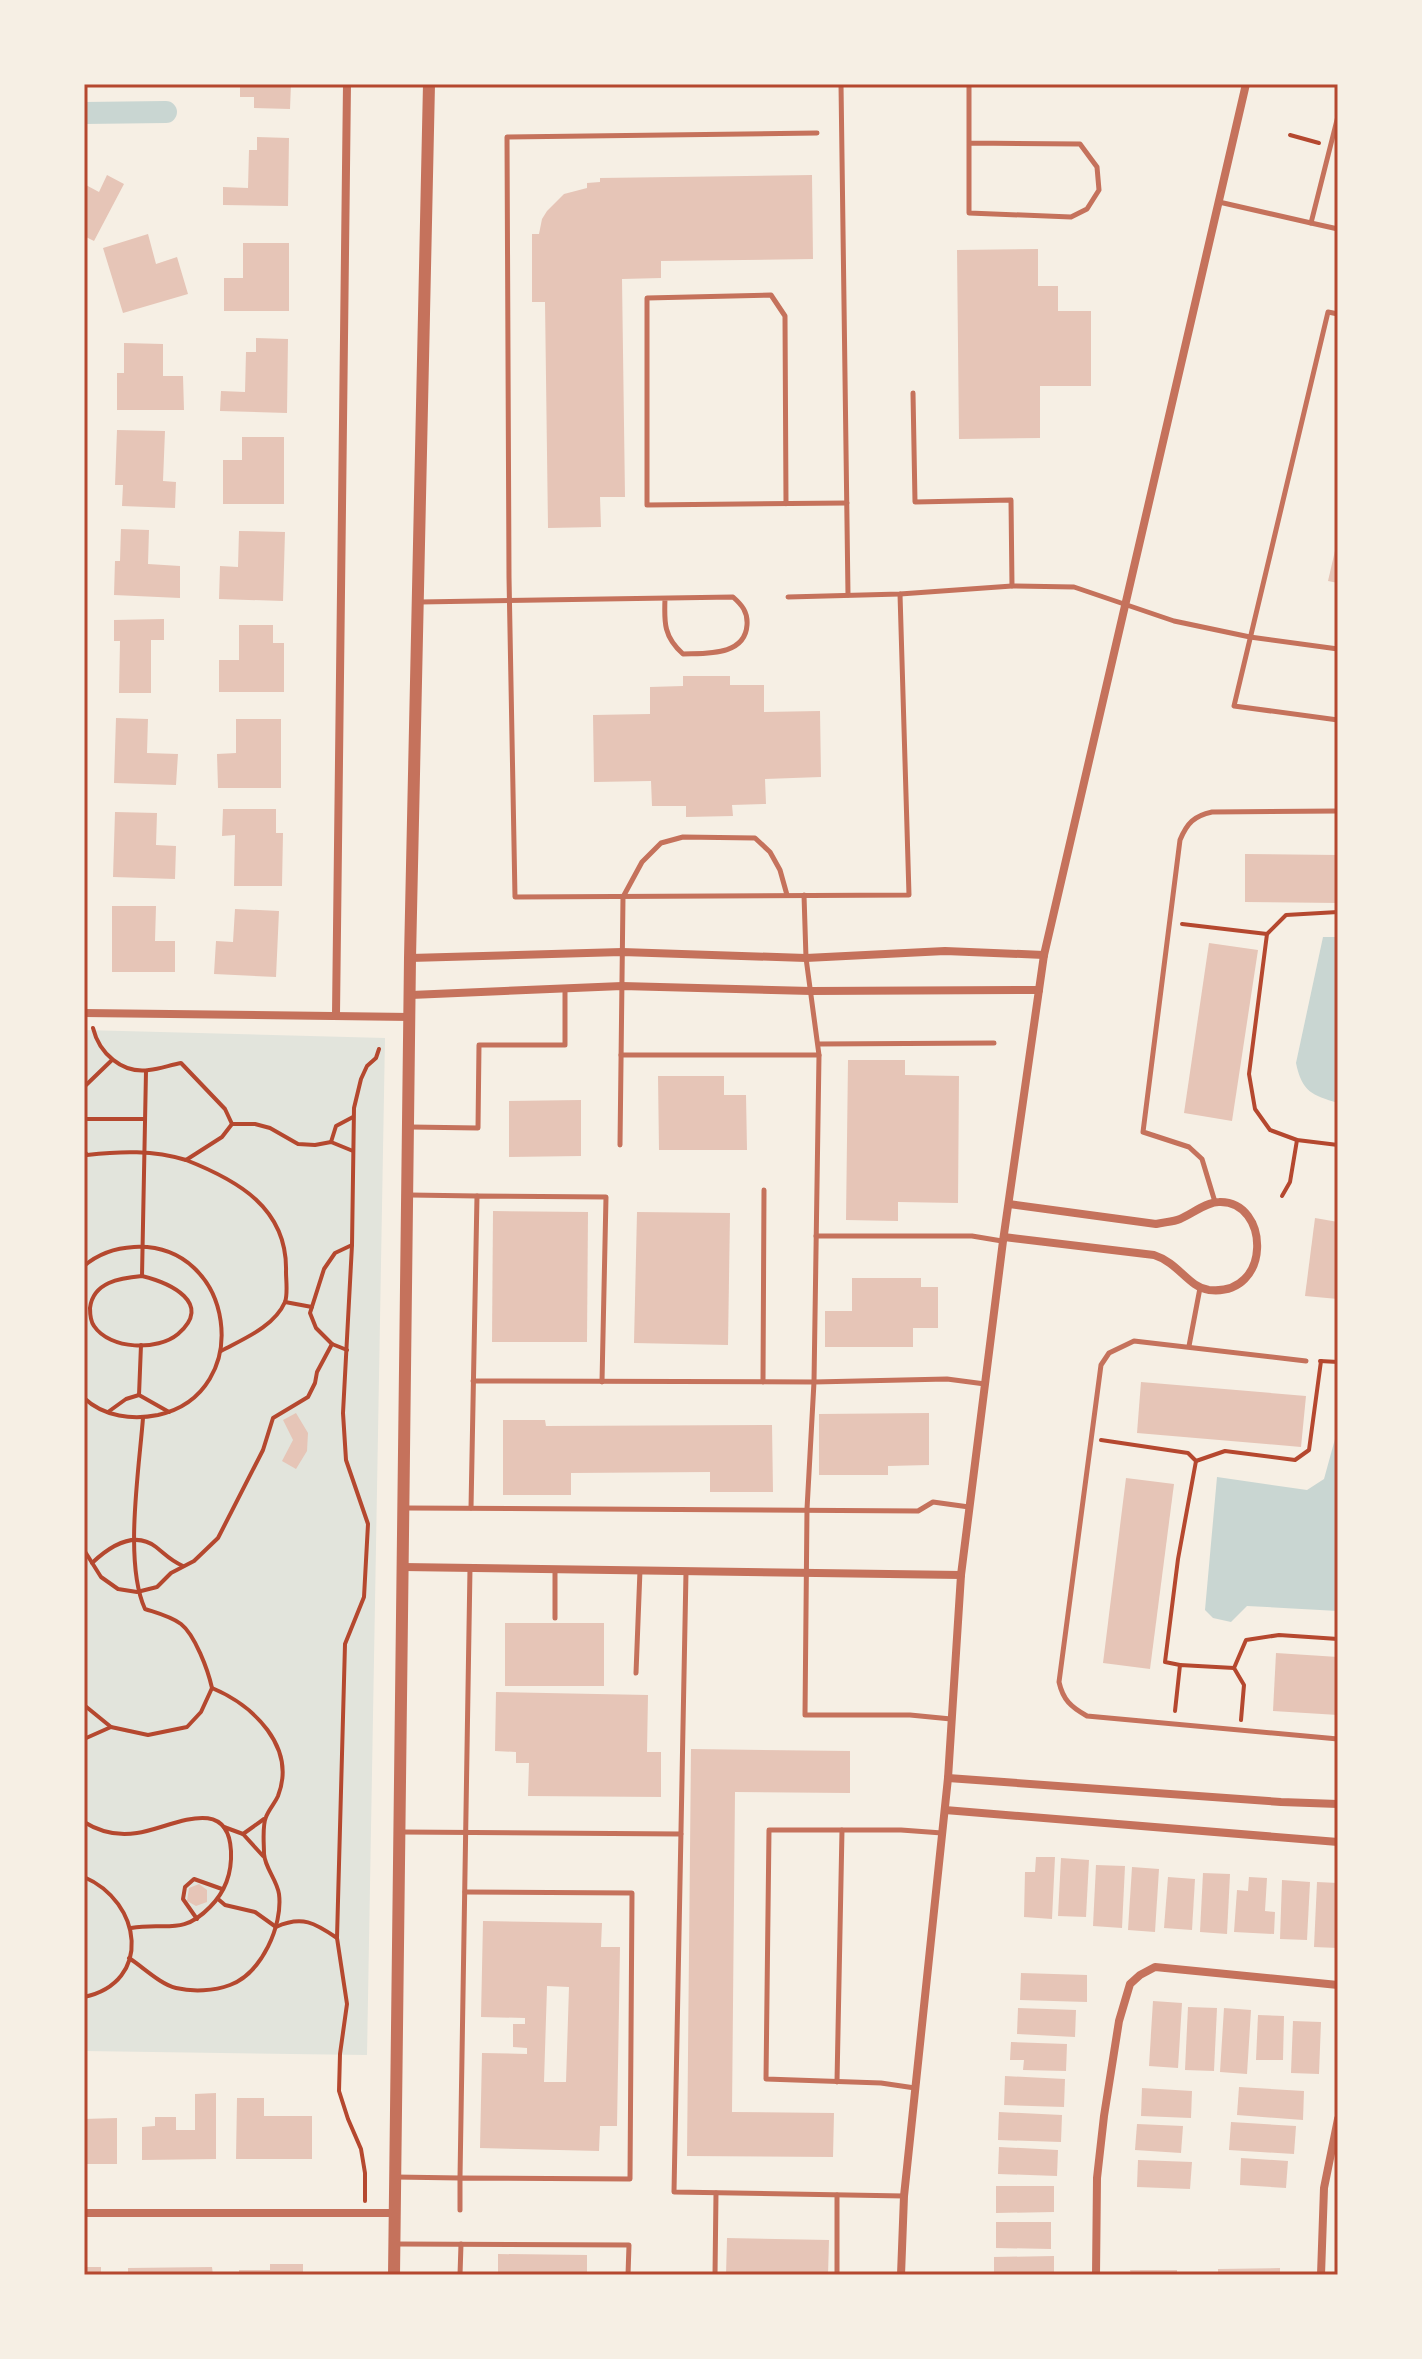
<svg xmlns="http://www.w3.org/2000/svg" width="1422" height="2359" viewBox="0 0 1422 2359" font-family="'Archivo Narrow',sans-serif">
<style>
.green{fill:#e2e4dc}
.water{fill:#c9d6d2}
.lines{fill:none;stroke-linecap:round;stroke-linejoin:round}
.canal{stroke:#c9d6d2;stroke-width:22}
.building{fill:#e6c5b7;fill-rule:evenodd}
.path{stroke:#b5482f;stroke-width:4}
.service{stroke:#c5725c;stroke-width:5}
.minor{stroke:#c5725c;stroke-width:8}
.tertiary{stroke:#c5725c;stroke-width:12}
.neatline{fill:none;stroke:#b5482f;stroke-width:3}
</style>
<rect width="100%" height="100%" fill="#f6efe4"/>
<path class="green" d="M84 1030 385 1038 367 2055 84 2051Z"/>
<g class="water">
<path d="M1323 937H1338V1103C1312 1095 1302 1092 1296 1063Z"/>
<path d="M1338 1428V1611L1247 1606 1231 1622 1213 1618 1205 1610 1217 1477 1307 1490 1324 1479Z"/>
</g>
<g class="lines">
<path class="canal" d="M84 113 166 112"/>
</g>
<g class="building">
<path d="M240 84H291L290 109 254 108V97H240Z"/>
<path d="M257 137 289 138 288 206 223 205V187L248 188 249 150H257Z"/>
<path d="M107 175 124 184 94 241 84 236V184L99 192Z"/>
<path d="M812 175 813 259 661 261V278L622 279 625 497H600L601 527 548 528 545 302H532V234H539L542 219 547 211 564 194 587 188V183L600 182V178Z"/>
<path d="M148 234 156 264 177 257 188 294 123 313 103 248Z"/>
<path d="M243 243H289V311H224V278H243Z"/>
<path d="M1038 249V286H1058V311H1091V386H1040V438L959 439 957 250Z"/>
<path d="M256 338 288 339 287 413 220 411 221 391 245 392 246 352H256Z"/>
<path d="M124 343 163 344V376H183L184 410H117V373H124Z"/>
<path d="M117 430 165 431 163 481 176 482 175 508 122 506 123 485H115Z"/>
<path d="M242 437H284V504H223V460H242Z"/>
<path d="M121 529 149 530 148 564 180 566V598L114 595 115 561H120Z"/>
<path d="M239 531 285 532 283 601 219 599 220 566 238 567Z"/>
<path d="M1337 542H1338V583L1328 581Z"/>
<path d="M164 619V640H151V693H119L120 641H114V620Z"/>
<path d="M239 625H273V643H284V692H219V660H239Z"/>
<path d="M683 676H730V685H764V712L820 711 821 777 765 779 766 804 732 805 733 816 686 817V806H652L651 781 594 782 593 715 650 714V687L683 686Z"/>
<path d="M116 718 148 719 147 753 178 754 176 785 114 783Z"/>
<path d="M236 719H281V788H218L217 754 236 753Z"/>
<path d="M223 809H276V833H283L282 886H234L235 835 222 836Z"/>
<path d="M115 812 157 813 156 845 176 846 175 879 113 877Z"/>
<path d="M1245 854 1338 855V903L1245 902Z"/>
<path d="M112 906H156L155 941H175V972H112Z"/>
<path d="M235 909 279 911 276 977 214 974 216 941 233 942Z"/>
<path d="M1209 943 1258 950 1232 1121 1184 1113Z"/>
<path d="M848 1060H905V1075L959 1076 958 1203 898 1202V1221L846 1220Z"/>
<path d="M658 1076H724V1095H746L747 1150H659Z"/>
<path d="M581 1100V1156L509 1157V1101Z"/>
<path d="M493 1211 588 1212 587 1342H492Z"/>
<path d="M637 1212 730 1213 728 1345 634 1343Z"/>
<path d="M1315 1218 1338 1222V1299L1305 1296Z"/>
<path d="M852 1278H921V1287H938V1328H913V1347H825V1311H852Z"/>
<path d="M1141 1382 1306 1396 1301 1447 1137 1433Z"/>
<path d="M296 1413 308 1433 307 1451 296 1469 282 1461 293 1440 283 1420Z"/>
<path d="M929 1413V1465L888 1466V1475H819V1414Z"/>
<path d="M503 1420H545L546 1426 772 1425 773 1492H710V1472L571 1473V1495H503Z"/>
<path d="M1126 1478 1174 1484 1150 1669 1103 1663Z"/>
<rect x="505" y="1623" width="99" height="63"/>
<path d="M1276 1653 1338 1657V1715L1273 1711Z"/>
<path d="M496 1692 648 1695 647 1752H661V1797L528 1796 529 1763H516V1752L495 1751Z"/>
<path d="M691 1749 850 1751V1793L735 1792 732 2112 834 2113 833 2157 687 2156Z"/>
<path d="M1036 1857H1055L1052 1919 1024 1917 1025 1872H1035Z"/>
<path d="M1061 1858 1089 1860 1086 1917 1058 1916Z"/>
<path d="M1096 1865 1125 1866 1122 1928 1093 1926Z"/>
<path d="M1132 1867 1159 1869 1155 1932 1128 1930Z"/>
<path d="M1203 1873 1230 1874 1227 1934 1200 1932Z"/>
<path d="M1168 1877 1195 1879 1192 1930 1164 1928Z"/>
<path d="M1249 1877 1267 1878 1265 1911 1275 1912 1274 1934 1234 1932 1237 1890 1248 1891Z"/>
<path d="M1282 1880 1310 1882 1307 1940 1280 1939Z"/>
<path d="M1317 1882 1338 1883V1948L1314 1947Z"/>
<path d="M199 1884 207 1890V1902L196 1906 187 1901 189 1888Z"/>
<path d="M483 1921 602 1923 601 1947H620L617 2126H600L599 2151 480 2148 482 2053 527 2054V2048L513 2047V2024H525V2018L481 2017ZM547 1986 569 1987 566 2082H544Z"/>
<path d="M1021 1973 1087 1975V2002L1020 2000Z"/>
<path d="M1153 2001 1182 2003 1178 2068 1149 2066Z"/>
<path d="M1188 2007 1217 2008 1214 2071 1185 2070Z"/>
<path d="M1018 2008 1076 2010 1075 2037 1017 2034Z"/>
<path d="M1224 2008 1251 2010 1247 2074 1220 2072Z"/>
<path d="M1258 2015 1284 2016 1283 2060H1256Z"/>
<path d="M1293 2021 1321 2022 1319 2074 1291 2073Z"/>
<path d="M1011 2042 1067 2044 1066 2071 1023 2070 1024 2060H1010Z"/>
<path d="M1005 2076 1065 2079 1064 2107 1004 2105Z"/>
<path d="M1239 2087 1304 2091 1303 2120 1237 2115Z"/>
<path d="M1142 2088 1192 2091 1191 2118 1141 2116Z"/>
<path d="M216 2093V2159L142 2160V2127L155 2126V2117H176V2130H195V2094Z"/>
<path d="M237 2098H264V2116H312V2159H236Z"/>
<path d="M999 2112 1062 2115 1061 2142 998 2140Z"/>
<path d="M117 2118V2164H84V2119Z"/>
<path d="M1231 2122 1296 2126 1294 2154 1229 2150Z"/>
<path d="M1137 2124 1183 2126 1181 2153 1135 2150Z"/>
<path d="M999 2147 1058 2150 1057 2176 998 2174Z"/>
<path d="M1241 2158 1288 2161 1286 2188 1240 2185Z"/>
<path d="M1138 2160 1192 2162 1190 2189 1137 2187Z"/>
<path d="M996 2186H1054V2212L996 2213Z"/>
<path d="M996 2222H1051V2249L996 2248Z"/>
<path d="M727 2238 829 2240 828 2275H726Z"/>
<path d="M498 2254 587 2255V2275H498Z"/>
<path d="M1054 2256V2275H994V2257Z"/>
<path d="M270 2264H303V2275H239V2270H270Z"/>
<rect x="84" y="2267" width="17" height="8"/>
<path d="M212 2267 213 2275H128V2268Z"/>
<path d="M1280 2268V2275H1218V2269Z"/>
<path d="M1130 2270H1177V2275H1131Z"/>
</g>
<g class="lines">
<g class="path">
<path d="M1290 135 1319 143"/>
<path d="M1338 912 1286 915 1267 934 1249 1074 1255 1109 1270 1130 1297 1140 1338 1145"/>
<path d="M1182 924 1267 934"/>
<path d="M93 1028C99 1053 122 1074 149 1070 160 1069 170 1065 181 1063L225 1109 232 1124H255L270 1128 298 1144 315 1145 331 1142 353 1151"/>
<path d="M84 1087 112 1060"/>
<path d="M84 1119H144"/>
<path d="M331 1142 336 1126 353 1117"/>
<path d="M84 1151 87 1155C121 1151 153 1150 186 1160L222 1137 232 1124"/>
<path d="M186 1160C237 1180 288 1208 286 1272 286 1280 288 1294 285 1302 274 1327 243 1339 221 1351"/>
<path d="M1282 1196 1290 1182 1297 1140"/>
<path d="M84 1266C98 1254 116 1248 134 1247 235 1242 256 1393 158 1415 133 1420 104 1417 84 1398"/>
<path d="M142 1276C170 1283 214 1303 178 1334 158 1351 110 1350 94 1326 91 1322 90 1314 90 1308 93 1282 120 1278 142 1276Z"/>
<path d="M142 1276 146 1071"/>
<path d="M285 1302 312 1307"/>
<path d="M332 1344 316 1328 310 1313 324 1269 335 1253 352 1245"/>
<path d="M1320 1361 1338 1362"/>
<path d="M139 1395 141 1345"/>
<path d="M108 1412 126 1399 139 1395 169 1412"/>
<path d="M1101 1440 1188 1453 1196 1461 1178 1559 1165 1662 1180 1665"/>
<path d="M1196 1461 1225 1451 1295 1460 1309 1450 1321 1361"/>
<path d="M84 1550 101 1577 118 1589 137 1592 157 1587 171 1573 194 1561 218 1538 263 1450 273 1418 308 1397 315 1383 317 1372 332 1344 347 1350"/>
<path d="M92 1563C109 1547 134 1530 156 1547 166 1555 171 1561 183 1566"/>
<path d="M84 1705 111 1727 148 1735 187 1727 201 1712 212 1688"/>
<path d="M1175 1711 1180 1665 1234 1668"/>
<path d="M1241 1720 1244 1685 1234 1668 1246 1640 1279 1635 1338 1639"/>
<path d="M84 1739 111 1727"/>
<path d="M84 1822C100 1832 119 1836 137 1833 169 1829 228 1792 231 1851 232 1872 225 1892 210 1907 182 1936 166 1922 131 1928"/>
<path d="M224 1827 243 1834 264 1819"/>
<path d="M243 1834 263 1856"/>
<path d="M84 1877C142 1902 153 1982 84 1997"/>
<path d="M218 1899 225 1905 255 1912 276 1927C302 1915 315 1923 337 1938"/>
<path d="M197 1919 183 1899 185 1887 194 1879 222 1889"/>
<path d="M129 1958C143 1967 160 1984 176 1988 193 1992 214 1991 230 1985 262 1973 283 1925 279 1894 277 1880 265 1868 264 1854 264 1843 262 1826 266 1817 269 1809 275 1803 278 1796 297 1747 253 1705 212 1688 208 1670 195 1635 181 1624 170 1616 157 1613 145 1609 124 1563 139 1470 143 1418"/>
<path d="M365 2201V2173L361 2149 348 2119 339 2091 340 2054 347 2004 337 1938 345 1644 364 1597 368 1524 346 1460 343 1413 352 1245 354 1108 361 1079 367 1066 376 1058 379 1049"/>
</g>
<g class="service">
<path d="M841 84 848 595"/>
<path d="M817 133 507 137 509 577 515 897 909 895 900 594"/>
<path d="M969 143 1080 144 1097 167 1099 190 1087 209 1071 217 969 213V84"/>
<path d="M1219 202 1311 223 1338 116"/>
<path d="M1311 223 1338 229"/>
<path d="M1338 314 1328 312 1234 706 1338 720"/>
<path d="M913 393 915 502 1011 500 1012 586"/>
<path d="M786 504 785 316 771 295 647 298V505C713 504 780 504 847 503"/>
<path d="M788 597 900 594 1012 586 1074 587 1174 621 1250 637 1338 649"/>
<path d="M420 602 733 597C742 605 748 612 747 625 745 656 706 653 683 654 664 637 664 623 665 599"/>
<path d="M819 1044 994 1043"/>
<path d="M621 1055H819L806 958 804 895"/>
<path d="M411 1127 478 1128 479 1045H565V991"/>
<path d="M620 1145 623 897 642 862 661 843 683 837 755 838 770 852 780 870 787 895"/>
<path d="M410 1195 477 1196"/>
<path d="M1215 1202 1202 1159 1189 1147 1143 1132 1180 840C1187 823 1194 816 1212 812L1338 811"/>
<path d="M816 1236H972L1002 1241"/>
<path d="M1189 1346 1200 1288"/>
<path d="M1306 1361 1134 1341 1109 1353 1101 1365 1059 1682C1063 1700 1071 1707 1087 1716L1338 1739"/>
<path d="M473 1381 814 1382 819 1055"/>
<path d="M763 1382 764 1190"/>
<path d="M406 1508 918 1511 933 1502 969 1507"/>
<path d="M471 1508 477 1196 606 1197 602 1382"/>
<path d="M686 1572 674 2192 904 2196"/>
<path d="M555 1618V1569"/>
<path d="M636 1673 640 1570"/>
<path d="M951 1719 910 1715H805L807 1509 814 1382 947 1379 985 1384"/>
<path d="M400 1832 681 1834"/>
<path d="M837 2082 842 1830"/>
<path d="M915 2088 881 2083 766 2079 769 1830H901L942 1833"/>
<path d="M395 2177 460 2178 470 1568"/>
<path d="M460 2210V2178L630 2179 632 1893 465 1892"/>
<path d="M396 2244 629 2245 628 2275"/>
<path d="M460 2275 461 2244"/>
<path d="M715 2275 716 2193"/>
<path d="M837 2275V2195"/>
</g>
<g class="minor">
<path d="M410 958 622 952 806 958 945 951 1044 955"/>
<path d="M411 995 622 986 811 991 1039 990"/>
<path d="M84 1013 411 1017"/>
<path d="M336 1015 347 84"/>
<path d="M1004 1237 1154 1255C1179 1263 1188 1287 1209 1290 1273 1297 1270 1200 1219 1202 1206 1202 1192 1214 1180 1219 1173 1222 1164 1222 1156 1224L1009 1204"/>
<path d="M403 1567 961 1575"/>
<path d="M948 1778 1281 1802 1338 1804"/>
<path d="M945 1810 1338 1842"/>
<path d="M84 2213H394"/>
<path d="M901 2275 904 2196 948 1778 961 1575 1003 1241 1044 955 1246 84"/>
<path d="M1096 2275 1097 2178 1104 2116 1119 2021 1130 1984 1140 1975 1155 1967 1338 1985"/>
<path d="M1321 2275 1324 2188 1338 2119"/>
</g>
<path class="tertiary" d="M394 2275 410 958 429 84"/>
</g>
<rect width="1422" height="2359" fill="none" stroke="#f6efe4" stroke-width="172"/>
<rect x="86" y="86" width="1250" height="2187" class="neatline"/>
</svg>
